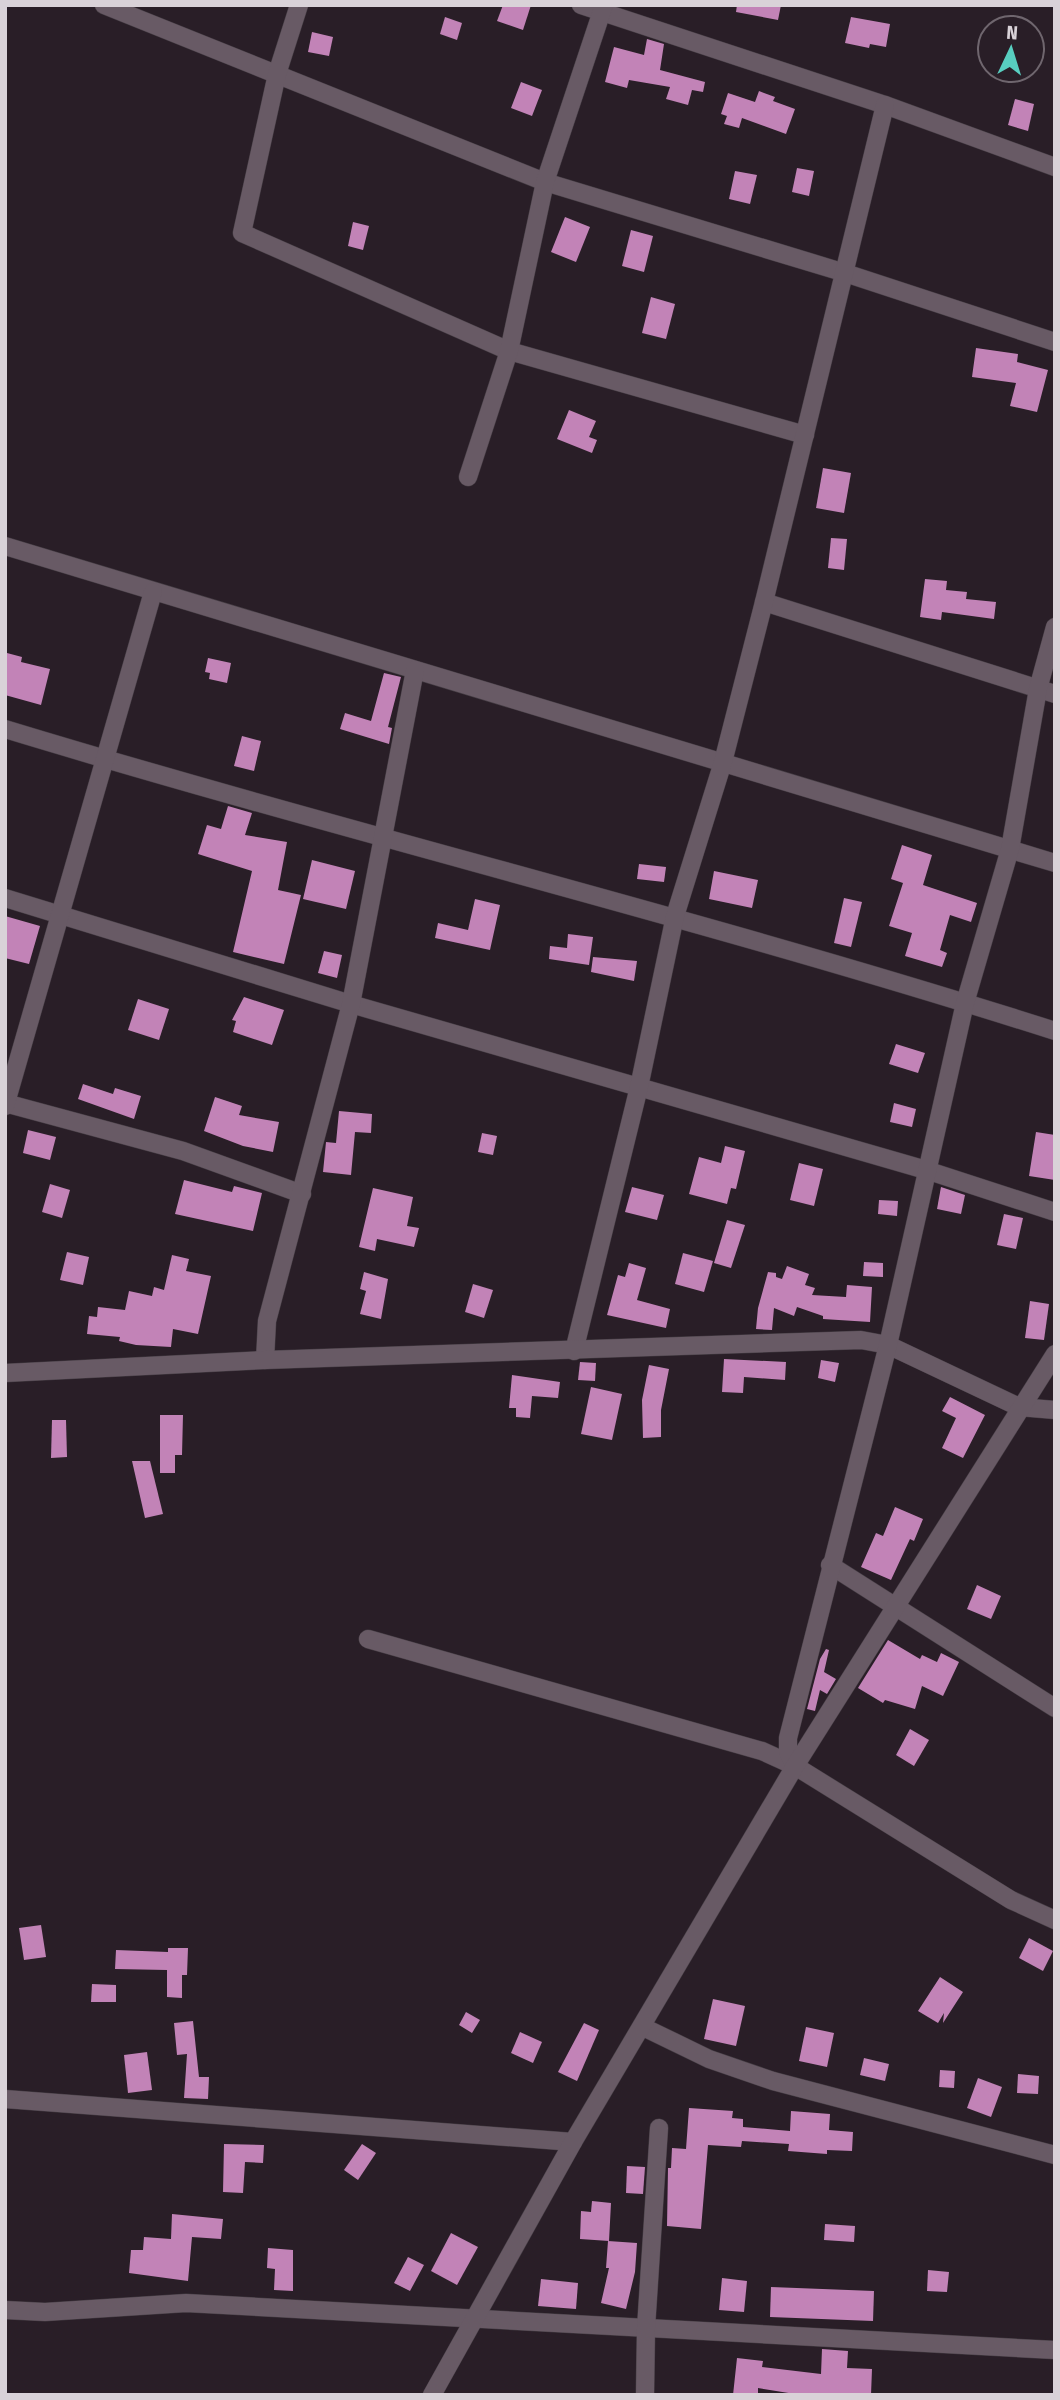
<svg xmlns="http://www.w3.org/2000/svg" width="1060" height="2400" viewBox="0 0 1060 2400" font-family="'Fira Sans Condensed',sans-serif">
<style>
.building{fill:#c283b7}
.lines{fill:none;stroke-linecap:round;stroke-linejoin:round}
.minor-casing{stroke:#453d44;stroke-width:19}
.minor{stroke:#685a65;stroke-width:18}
</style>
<rect width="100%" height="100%" fill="#291e27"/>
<g class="building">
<path d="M503 5H531L523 30 497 21Z"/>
<path d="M737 5H781L778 20 736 12Z"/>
<path d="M445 17 462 23 457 40 440 34Z"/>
<path d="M851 17 890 24 886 47 870 44 869 48 845 43Z"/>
<path d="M312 32 333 37 329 56 308 52Z"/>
<path d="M647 39 664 44 660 70 705 82 703 92 692 90 688 105 666 99 670 87 629 80 627 88 605 82 614 47 644 55Z"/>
<path d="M521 82 542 90 532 116 511 108Z"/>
<path d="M759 91 775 97 773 101 795 109 786 134 742 118 739 128 724 124 727 116 721 114 728 93 755 102Z"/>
<path d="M1015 99 1034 104 1028 131 1008 125Z"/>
<path d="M797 168 814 171 809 196 792 192Z"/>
<path d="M735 171 757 175 750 204 729 199Z"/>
<path d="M565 217 590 227 576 262 551 252Z"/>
<path d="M353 222 369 226 363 250 348 246Z"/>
<path d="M631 230 653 236 644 272 622 266Z"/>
<path d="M651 297 675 304 666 339 642 333Z"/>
<path d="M976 348 1018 354 1017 362 1048 370 1037 412 1010 406 1016 383 972 377Z"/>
<path d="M569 410 596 421 589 437 597 440 592 453 557 439Z"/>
<path d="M823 468 851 473 844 513 816 508Z"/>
<path d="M831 538 847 539 844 570 828 568Z"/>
<path d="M925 579 947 581 946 590 967 592 966 599 996 602 994 619 942 612 941 620 920 617Z"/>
<path d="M7 653 22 657 21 662 50 669 41 705 5 695Z"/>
<path d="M208 658 231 663 227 683 209 679 210 673 205 672Z"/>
<path d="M384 673 401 677 388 727 392 728 389 744 340 729 345 713 371 721Z"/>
<path d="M242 736 261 741 254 771 234 766Z"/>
<path d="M228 806 252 813 245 835 287 842 278 890 301 895 284 964 233 952 252 871 198 854 207 825 221 829Z"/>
<path d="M902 845 932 855 923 885 977 903 971 922 950 915 940 950 947 953 942 967 905 956 912 933 889 926 903 883 891 879Z"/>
<path d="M312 860 355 871 346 909 303 899Z"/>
<path d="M639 864 666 867 664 882 637 879Z"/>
<path d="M714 871 758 880 752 908 709 899Z"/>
<path d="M844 898 862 902 851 947 834 943Z"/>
<path d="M475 899 500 905 490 950 435 938 438 923 468 930Z"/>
<path d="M5 916 40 926 29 964 5 958Z"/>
<path d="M568 934 593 937 589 965 549 959 550 946 567 948Z"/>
<path d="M324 951 342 955 337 978 318 973Z"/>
<path d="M593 957 637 961 634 981 591 972Z"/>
<path d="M244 997 284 1010 272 1045 233 1032 236 1021 232 1020Z"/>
<path d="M138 999 169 1009 159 1040 128 1030Z"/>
<path d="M896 1044 925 1053 918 1073 889 1064Z"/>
<path d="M83 1084 113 1094 115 1088 141 1096 134 1119 78 1099Z"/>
<path d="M215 1097 242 1106 239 1115 279 1122 273 1152 243 1146 204 1131Z"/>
<path d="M894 1103 916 1109 912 1127 890 1122Z"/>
<path d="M339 1111 372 1114 371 1133 355 1132 351 1175 323 1172 326 1142 336 1143Z"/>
<path d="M28 1130 56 1137 50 1160 23 1153Z"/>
<path d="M1036 1132 1055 1135V1180L1029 1176Z"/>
<path d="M482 1133 497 1136 493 1155 478 1152Z"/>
<path d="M725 1146 745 1151 736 1189 731 1188 727 1204 689 1194 699 1157 721 1163Z"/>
<path d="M799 1163 823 1169 814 1206 790 1200Z"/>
<path d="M184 1180 232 1192 234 1186 262 1193 253 1231 175 1214Z"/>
<path d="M50 1184 70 1190 62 1218 42 1212Z"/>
<path d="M632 1187 664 1195 657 1220 625 1212Z"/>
<path d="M941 1187 965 1195 961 1214 937 1209Z"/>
<path d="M373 1188 413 1197 407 1226 419 1228 414 1247 377 1239 375 1251 359 1247Z"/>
<path d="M879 1200 898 1201 897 1216 878 1214Z"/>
<path d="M1004 1214 1023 1218 1016 1249 997 1245Z"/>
<path d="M727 1220 745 1225 731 1268 714 1263Z"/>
<path d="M67 1252 89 1257 83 1285 60 1280Z"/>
<path d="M683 1253 713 1261 704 1292 675 1284Z"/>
<path d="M172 1255 189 1259 186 1271 211 1276 198 1334 173 1329 171 1347 136 1345 119 1341 120 1337 87 1334 89 1316 97 1317 98 1307 125 1310 129 1291 152 1296 154 1287 164 1290Z"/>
<path d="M864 1262 883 1263V1277L863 1276Z"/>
<path d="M629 1263 646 1268 637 1300 670 1309 666 1328 607 1315 618 1275 625 1277Z"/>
<path d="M787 1266 809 1274 805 1285 815 1288 812 1295 846 1297 847 1285 872 1287 870 1322 823 1319V1316L797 1307 794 1316 774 1308 772 1330 756 1329 758 1308 768 1272 776 1273V1277L782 1279Z"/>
<path d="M364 1272 388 1279 381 1319 360 1314 366 1291 360 1289Z"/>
<path d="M473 1284 493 1290 484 1318 465 1312Z"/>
<path d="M1030 1301 1049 1304 1044 1340 1025 1338Z"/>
<path d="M724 1359 786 1362 785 1380 744 1377 743 1393 722 1392Z"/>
<path d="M821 1360 839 1363 835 1382 818 1378Z"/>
<path d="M580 1362 596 1363 595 1381 578 1380Z"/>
<path d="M649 1365 669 1369 661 1410V1437L643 1438 642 1400Z"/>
<path d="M512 1375 560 1382 558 1398 532 1396 530 1418 516 1417V1408H509Z"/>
<path d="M591 1387 622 1394 612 1440 581 1434Z"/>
<path d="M950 1397 985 1415 963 1458 942 1448 956 1418 942 1411Z"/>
<path d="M160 1415H183L182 1455H175V1473H160Z"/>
<path d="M52 1420H66L67 1457 51 1458Z"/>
<path d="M132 1461H150L163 1514 145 1518Z"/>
<path d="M895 1507 923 1519 914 1541 910 1539 891 1580 861 1567 876 1533 883 1536Z"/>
<path d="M977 1585 1001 1596 991 1619 967 1609Z"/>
<path d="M888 1640 920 1659 922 1655 937 1662 941 1653 959 1662 943 1696 922 1686 915 1709 885 1700 883 1703 858 1688Z"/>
<path d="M826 1649 829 1650 824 1672 836 1679 827 1694 820 1690 815 1711 807 1709 820 1659Z"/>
<path d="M910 1729 929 1740 914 1766 896 1755Z"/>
<path d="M41 1925 46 1957 24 1960 19 1928Z"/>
<path d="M1029 1938 1053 1951 1043 1971 1019 1958Z"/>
<path d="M168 1948H188L187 1975H182V1998L167 1997V1970L115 1969 116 1950 168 1952Z"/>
<path d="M940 1977 963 1992 943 2023 944 2013 938 2023 918 2011Z"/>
<path d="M92 1984 116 1985V2002H91Z"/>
<path d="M713 1999 745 2006 736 2046 704 2039Z"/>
<path d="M466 2012 480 2020 472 2033 459 2025Z"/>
<path d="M193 2021 199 2077H209L208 2099 184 2098 187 2054 177 2055 174 2023Z"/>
<path d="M584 2023 599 2030 577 2081 558 2072Z"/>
<path d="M806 2027 834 2033 827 2067 799 2061Z"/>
<path d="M520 2032 542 2042 533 2063 511 2053Z"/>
<path d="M147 2052 152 2090 128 2093 124 2055Z"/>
<path d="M864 2058 889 2064 885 2081 860 2075Z"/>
<path d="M940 2070 955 2071 954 2088 939 2087Z"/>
<path d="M1018 2074 1039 2076 1038 2094 1017 2093Z"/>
<path d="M978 2078 1002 2087 991 2117 967 2108Z"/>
<path d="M689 2108 733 2111 732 2118 743 2119V2127L790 2131 791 2111 830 2114 829 2130 853 2132 852 2151 827 2150V2154L788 2151 789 2144 742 2141 741 2147 708 2145 701 2229 667 2226 668 2168H671L672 2148 686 2149Z"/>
<path d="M224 2144 264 2145 263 2163 245 2162 243 2193 223 2192Z"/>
<path d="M362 2144 376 2153 358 2180 344 2170Z"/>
<path d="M627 2166 645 2167 643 2194 626 2193Z"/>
<path d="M592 2201 611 2203 609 2241 580 2239 581 2211 591 2212Z"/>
<path d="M172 2214 223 2219 221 2239 192 2237 188 2281 129 2273 131 2250H143L144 2237 171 2239Z"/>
<path d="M825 2224 855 2226 854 2242 824 2240Z"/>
<path d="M451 2233 478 2247 457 2285 431 2271Z"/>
<path d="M608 2241 637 2243 635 2272 626 2309 601 2303 609 2268H606Z"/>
<path d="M268 2248 293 2250V2291L274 2290 275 2269 267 2268Z"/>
<path d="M408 2257 424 2265 410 2291 394 2283Z"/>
<path d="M928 2270 949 2272 947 2292 927 2291Z"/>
<path d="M722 2278 747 2281 744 2312 719 2310Z"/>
<path d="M541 2279 578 2283 576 2309 538 2306Z"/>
<path d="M771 2287 874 2291 873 2321 770 2317Z"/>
<path d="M822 2349 848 2351 847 2368 872 2369 871 2395H801L758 2388V2395H733L737 2358 763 2361 762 2367 821 2374Z"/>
</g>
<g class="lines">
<defs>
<g id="minor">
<path d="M104 5 545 182 842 272 1055 342"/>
<path d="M299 5 277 74 242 233 509 351 805 435"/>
<path d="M581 5 885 105 1055 167"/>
<path d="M468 477 509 351 545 182 604 5"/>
<path d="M5 546 1055 863"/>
<path d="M764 602 1055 694"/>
<path d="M5 729C354 835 708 920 1055 1031"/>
<path d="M5 898 351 1004 926 1170 1055 1212"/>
<path d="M5 1103 183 1151 302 1194"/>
<path d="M5 1106 153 592"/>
<path d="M574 1351 639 1087 675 916 723 762 764 602 885 105"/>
<path d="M265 1360 267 1321 351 1004 415 670"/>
<path d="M5 1373 265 1360 861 1340 888 1345 1019 1407 1055 1410"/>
<path d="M830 1565 1055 1708"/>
<path d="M368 1639 762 1751 795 1766 1011 1900 1055 1920"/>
<path d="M795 1766 788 1752V1738L888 1345 965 1003 1010 849 1038 689 1055 627"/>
<path d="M643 2027 709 2059 773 2081 1055 2155"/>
<path d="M5 2099 573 2142"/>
<path d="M5 2310 45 2312 186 2303 1055 2350"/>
<path d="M432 2395 573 2142 795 1766 1055 1354"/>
<path d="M645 2395 646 2328 659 2128"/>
</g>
</defs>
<use href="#minor" class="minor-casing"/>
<use href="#minor" class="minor"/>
</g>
<rect width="1060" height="2400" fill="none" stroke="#d9d2d8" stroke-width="14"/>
<g transform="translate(1011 49) rotate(4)"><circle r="33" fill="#291e27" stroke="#6f666e" stroke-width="2"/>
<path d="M0-5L12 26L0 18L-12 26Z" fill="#58cec0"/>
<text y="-10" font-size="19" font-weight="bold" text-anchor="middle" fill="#d9d2d8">N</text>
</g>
</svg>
